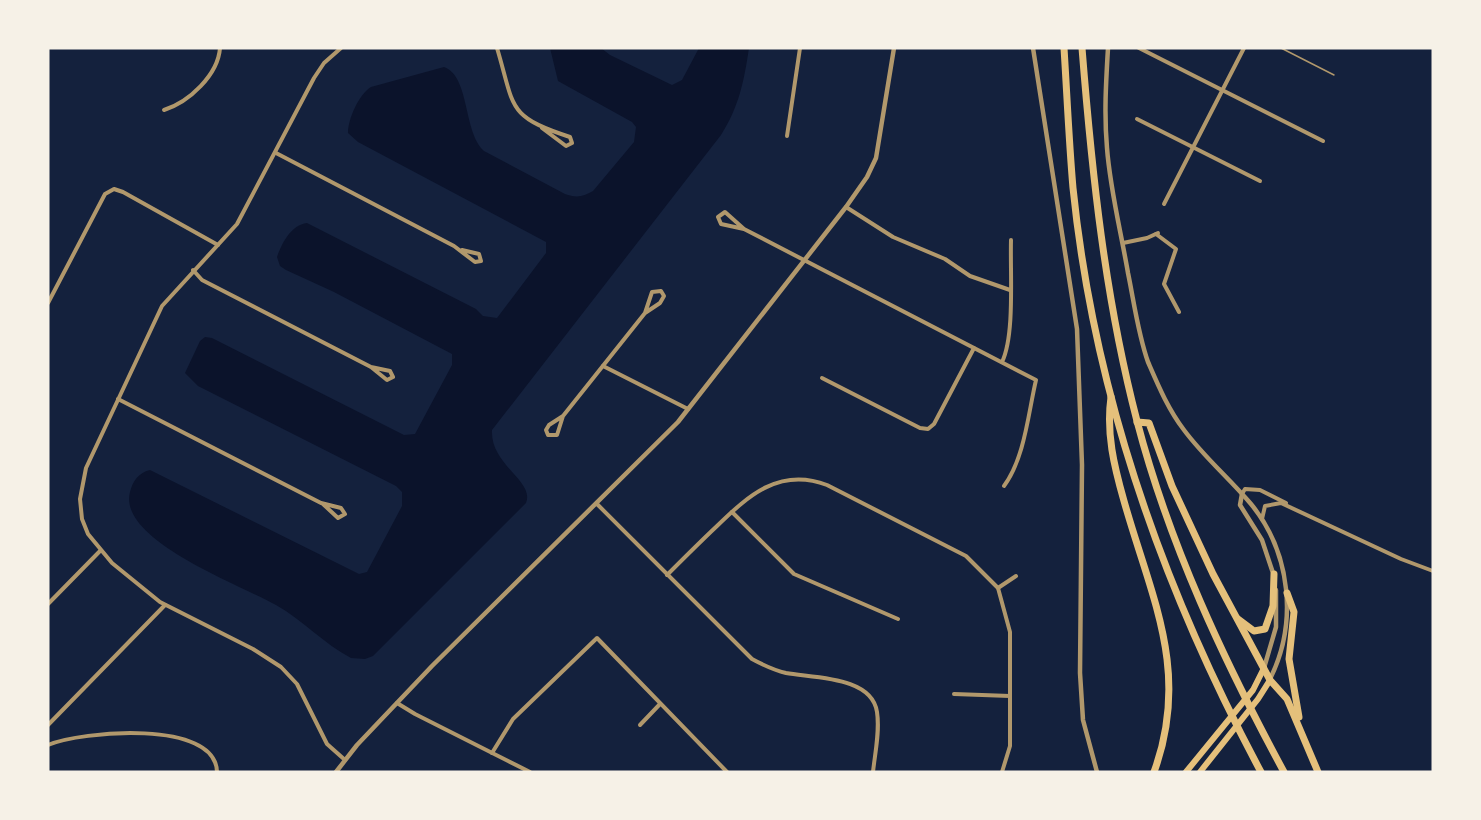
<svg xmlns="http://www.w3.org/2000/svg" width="1481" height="820" viewBox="0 0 1481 820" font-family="Spectral,serif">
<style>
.water{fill:#0b132b}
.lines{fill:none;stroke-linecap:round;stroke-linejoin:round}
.service{stroke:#b1986c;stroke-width:1.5}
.minor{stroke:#b1986c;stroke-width:4}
.tertiary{stroke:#b1986c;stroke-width:4.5}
.trunk{stroke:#e5c07b;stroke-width:6}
.motorway{stroke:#e5c07b;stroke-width:7}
</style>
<rect width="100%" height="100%" fill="#14213d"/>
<path class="water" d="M550 48H601L610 55 672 85 682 80 699 48H749C744 81 739 107 721 135L492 430C490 465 535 481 526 503L373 656 365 659 351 658C324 644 303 620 276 605 243 586 117 540 130 492 133 481 138 473 150 470L351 570 359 574 367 572 402 506V492L396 486 198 386 185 373 200 341 205 337 212 338 404 435 415 434 452 365V354L334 292 286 270 280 266 277 257C282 243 291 225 307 223L476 309 483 316 497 318 546 253V242L358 142 348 133C348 119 359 94 371 87L444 67C470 76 463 132 484 151L565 194C576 198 583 197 593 191L634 142 636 127 632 122 558 81Z"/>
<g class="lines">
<path class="service" d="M1281 48 1334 75"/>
<g class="minor">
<path d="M341 48 324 63 314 78 237 224 162 306 86 468 80 499 82 519 88 534 112 563 160 602 253 649 281 667 297 684 327 744 345 760"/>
<path d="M497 48C515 108 506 116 570 137L572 143 566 146 542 128"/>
<path d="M1139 48 1323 141"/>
<path d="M164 110C189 102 218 75 220 48"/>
<path d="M1137 119 1260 181"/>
<path d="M787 136 800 48"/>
<path d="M276 153 454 246 475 262 481 261 479 254 462 250"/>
<path d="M1164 204 1244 48"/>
<path d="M846 207 893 237 945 259 970 276 1010 290"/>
<path d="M744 229 725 212 718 217 721 224 744 229 1036 380C1028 414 1025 457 1004 486"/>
<path d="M1156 234 1176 249 1164 284 1179 312"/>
<path d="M1123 243 1147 238 1158 233"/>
<path d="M193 270 202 280 371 367 387 380 393 377 390 371 371 367"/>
<path d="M48 303 105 194 114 189 123 192 218 245"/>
<path d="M1002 362C1015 335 1010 273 1011 240"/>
<path d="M603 366 688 409"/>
<path d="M822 378 920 428 928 429 934 424 974 348"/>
<path d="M118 399 321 503 341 508 345 514 338 518 323 504"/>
<path d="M563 416 557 435H548L546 430 549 425 563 416 645 313 652 292 661 291 664 296 660 303 645 313"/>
<path d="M1242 494 1245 489 1260 490 1286 503"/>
<path d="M597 504 752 659C763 665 773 670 786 673 813 678 872 676 877 712 880 731 875 753 873 772"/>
<path d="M732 512 794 574 898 619"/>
<path d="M1262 519 1265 506 1281 503 1401 559 1433 571"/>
<path d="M667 575C684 558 700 542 717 526 749 495 780 467 827 485L966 556 998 588 1010 632V746L1002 772"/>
<path d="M998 588 1016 576"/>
<path d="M48 604 100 551"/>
<path d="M954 694 1010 696"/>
<path d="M397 703 415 714 530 772"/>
<path d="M48 725 165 605"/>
<path d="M640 725 660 704"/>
<path d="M48 745C81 731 216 719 217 772"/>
<path d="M492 753 513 719 597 638 727 772"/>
</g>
<g class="tertiary">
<path d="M1033 48 1077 329 1082 465 1080 673 1083 720 1097 772"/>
<path d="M1108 48C1106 82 1104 114 1107 148 1110 189 1121 232 1128 273 1134 302 1138 334 1148 362 1158 385 1168 409 1184 430 1204 457 1229 478 1251 504 1291 553 1298 623 1270 679"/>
<path d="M1242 494 1240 505 1262 540 1274 576"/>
<path d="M1264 668 1276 627V590"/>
<path d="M336 772 357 745 432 666 678 422 846 207 867 177 876 158 894 48"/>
</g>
<g class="trunk">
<path d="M1186 772 1253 690 1264 668"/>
<path d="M1200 772 1258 699 1270 680"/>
</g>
<g class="motorway">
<path d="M1064 48C1067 95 1069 142 1073 188 1094 394 1164 591 1261 772"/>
<path d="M1082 48C1092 174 1105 298 1137 421 1169 544 1224 661 1284 772"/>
<path d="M1111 397C1106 433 1114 466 1124 501 1151 597 1191 671 1154 772"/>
<path d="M1137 422 1149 423 1172 486 1213 574 1270 680 1287 699 1318 772"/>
<path d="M1287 593 1294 612 1289 659 1299 717"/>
<path d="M1238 619 1254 631 1265 629 1273 606 1274 574"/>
</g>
</g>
<rect width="1481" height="820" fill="none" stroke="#f6f1e7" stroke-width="99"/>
</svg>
